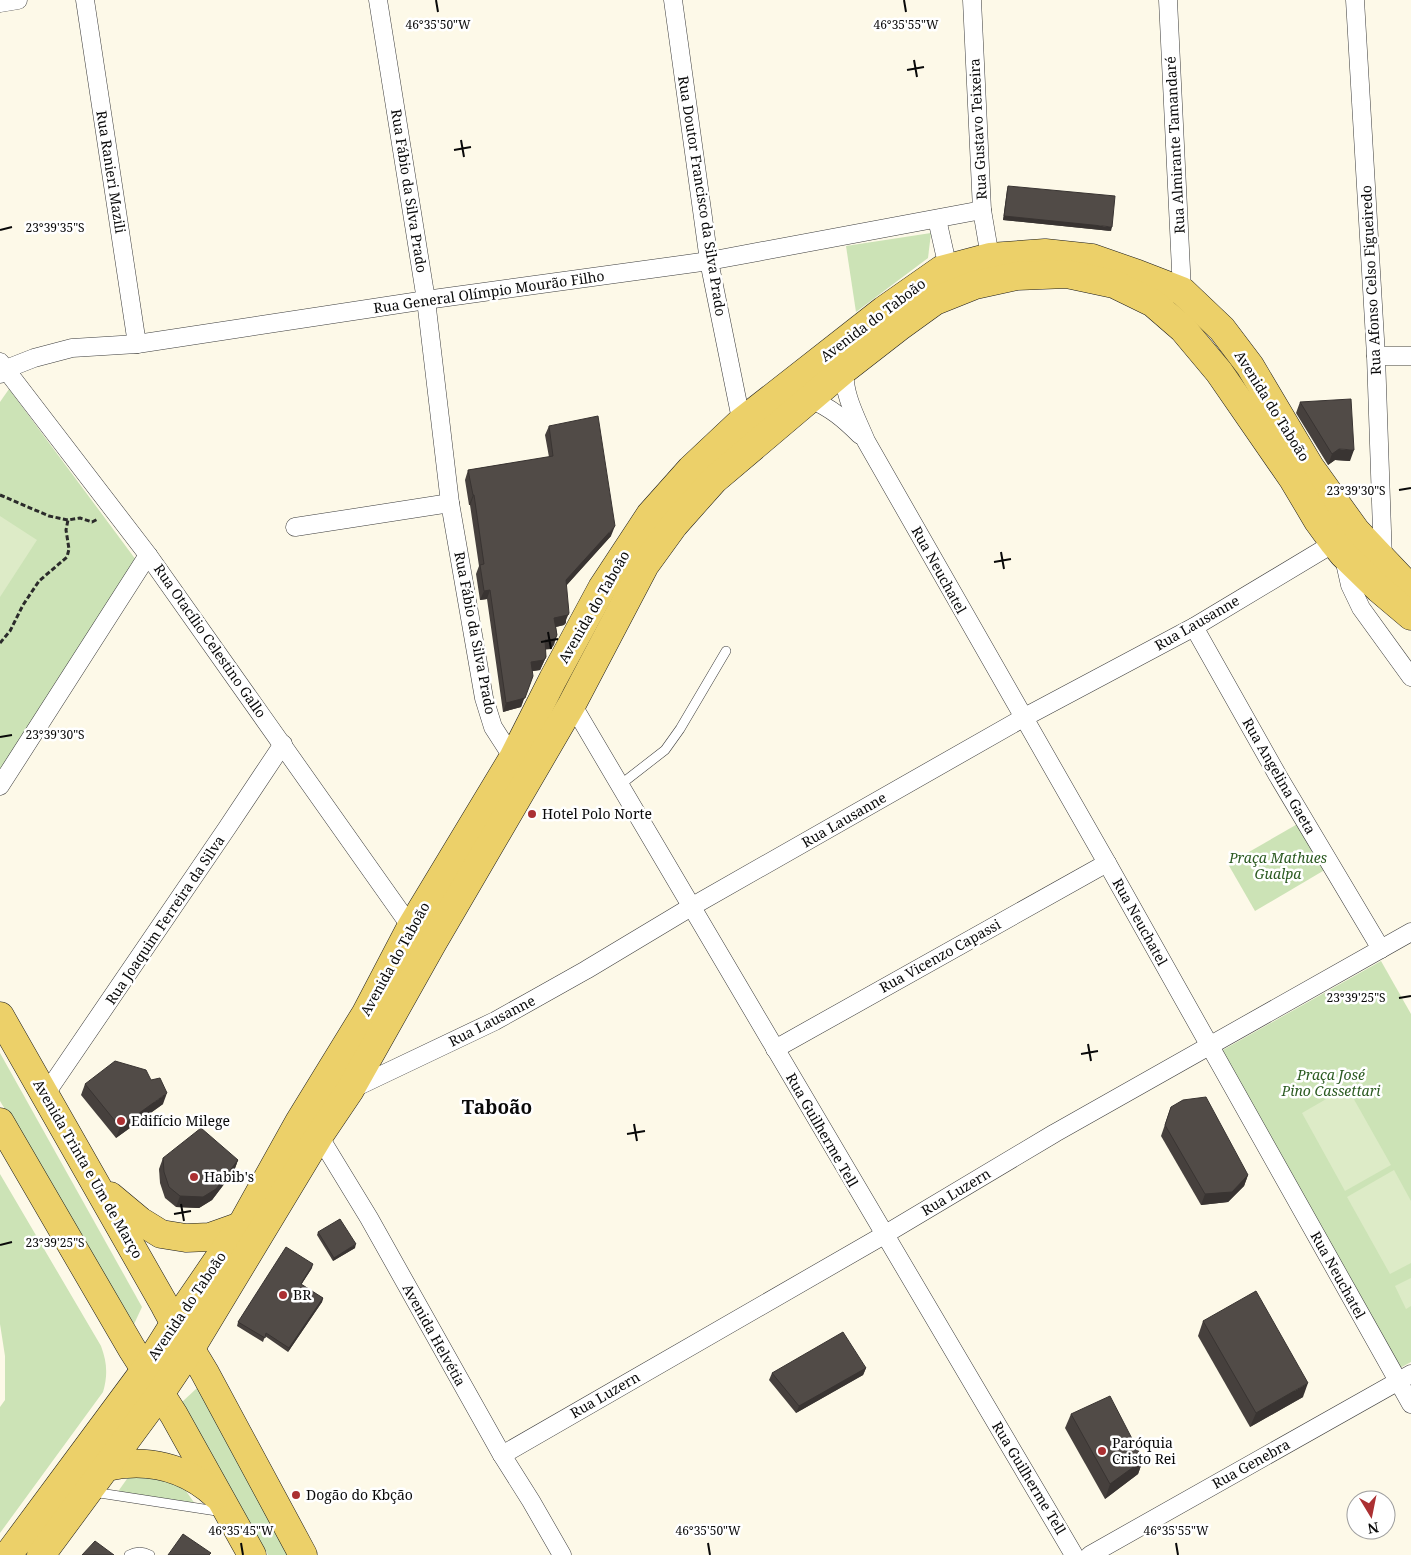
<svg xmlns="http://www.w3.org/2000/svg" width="1411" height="1555" viewBox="0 0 1411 1555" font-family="'Noto Serif',serif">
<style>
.green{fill:#cce3b6}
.pitch{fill:#ddebc7}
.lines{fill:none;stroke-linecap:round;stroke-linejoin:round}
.service-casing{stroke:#3c3c3c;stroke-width:10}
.minor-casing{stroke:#3c3c3c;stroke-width:19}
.primary-casing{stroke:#1a1a1a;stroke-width:29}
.path{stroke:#2b2b2b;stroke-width:3;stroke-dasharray:5 2.5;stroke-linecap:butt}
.service{stroke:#fff;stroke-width:9}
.minor{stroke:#fff;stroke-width:18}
.primary{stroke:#ecd069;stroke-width:28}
.wall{fill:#46403d}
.shaded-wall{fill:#393432}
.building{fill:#514b47;stroke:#393432}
.ticks{fill:none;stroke:#090909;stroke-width:2}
.poi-dot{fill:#ab3032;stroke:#fff;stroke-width:2}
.labels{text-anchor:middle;stroke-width:5;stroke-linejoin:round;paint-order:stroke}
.street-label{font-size:14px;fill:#090909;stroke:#fff}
.poi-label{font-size:14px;fill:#090909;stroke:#fff;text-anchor:start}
.park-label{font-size:14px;font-style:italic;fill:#2b5a21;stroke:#fff}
.district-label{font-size:19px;font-weight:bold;fill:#090909;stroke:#fff}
.ticks-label{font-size:12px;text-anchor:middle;fill:#090909;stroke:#fff;stroke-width:5;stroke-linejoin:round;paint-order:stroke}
</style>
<rect width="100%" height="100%" fill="#fdf9e8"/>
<g class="green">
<path d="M931 233 928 258 856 312 846 246Z"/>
<path d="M9 389 136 560 0 774V402Z"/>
<path d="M1301 822 1328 868 1255 911 1228 864Z"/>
<path d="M1381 961 1411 1014V1362L1400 1368 1221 1051Z"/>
<path d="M0 1053 142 1307 134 1324 0 1101Z"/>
<path d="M0 1174 101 1346C107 1362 108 1375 103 1392L0 1533V1407L5 1400V1356L0 1324Z"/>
<path d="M197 1388 293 1555H268L181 1403Z"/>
<path d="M139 1471 184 1488 195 1504 117 1493 129 1476Z"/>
</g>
<g class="pitch">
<path d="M0 516 37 540 0 597Z"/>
<path d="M1347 1087 1391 1165 1345 1191 1302 1113Z"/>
<path d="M1394 1170 1411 1201V1263L1390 1274 1347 1197Z"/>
<path d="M1411 1278V1306L1406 1309 1395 1286Z"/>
</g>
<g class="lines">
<defs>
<g id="service">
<path d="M620 785 665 750 680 729 726 651"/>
<path d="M93 1492 223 1512"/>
<path d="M129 1555C136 1551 143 1551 150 1555"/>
</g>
<g id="minor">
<path d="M85 0 137 344"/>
<path d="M378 0 426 300 450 503 484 698 493 727 513 758"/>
<path d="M673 0 709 261 743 429"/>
<path d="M972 0 982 210 990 257"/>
<path d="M1168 0 1182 291"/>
<path d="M1355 0 1376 356 1383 560"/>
<path d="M0 3 18 0"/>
<path d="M937 219 948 268"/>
<path d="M1376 356H1411"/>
<path d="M0 362 148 555 411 927"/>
<path d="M845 369C842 393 857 419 866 441L1107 863 1411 1404"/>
<path d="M0 374 6 369 34 358 72 348 137 344 426 300 709 261 982 210"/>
<path d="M810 399C831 408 844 419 860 435"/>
<path d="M295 527 450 503"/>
<path d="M1343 554 1350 585 1361 608 1411 677"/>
<path d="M1194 627 1278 776 1381 949"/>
<path d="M572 704 1074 1555"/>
<path d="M0 786 148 555"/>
<path d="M775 1049 1107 863"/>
<path d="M350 1090 495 1021 529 1002 586 970 691 907 1023 718 1194 627 1334 543"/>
<path d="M45 1095 227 828 283 744"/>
<path d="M312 1131 319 1136 369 1218 502 1455 531 1501 562 1555"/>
<path d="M502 1455 884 1235 1055 1133 1411 932"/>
<path d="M1090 1555 1411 1374"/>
</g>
<g id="primary">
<path d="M0 1016 164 1304C176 1328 192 1350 205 1373L303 1555"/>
<path d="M0 1122 132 1349 174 1415 252 1555"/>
<path d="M110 1196 140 1221 161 1234 186 1238 210 1237 241 1226"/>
<path d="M106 1467C147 1458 185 1467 216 1495"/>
<path d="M8 1555 145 1370 174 1324 241 1226 299 1122 366 1013 411 927 513 758 553 679 602 588 650 515 691 469 741 422 884 310 941 270 990 257 1045 253 1092 258 1138 274 1182 291 1222 329 1250 366 1310 467 1356 531 1411 589"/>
<path d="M41 1555 160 1394 191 1348 319 1136 350 1090 432 944 572 704 645 565 674 525 714 480 845 369 899 327 935 301 975 285 1017 276 1067 274 1114 284 1153 303 1183 329 1219 372 1293 479 1318 521 1334 543 1343 554 1379 589 1411 616"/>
</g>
</defs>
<use href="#service" class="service-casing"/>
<use href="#minor" class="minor-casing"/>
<use href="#primary" class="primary-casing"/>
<g class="path">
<path d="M0 495 49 516 68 520 80 518 92 522 98 519"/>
<path d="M0 643 10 631 23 605 39 581 67 557 69 549 66 530 68 520"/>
</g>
<use href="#service" class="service"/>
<use href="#minor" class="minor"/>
<use href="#primary" class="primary"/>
</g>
<g class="wall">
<path d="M1008 186 1111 231 1003 220 1007 190Z"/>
<path d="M1300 402 1350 461 1335 460 1328 465 1296 413Z"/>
<path d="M549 426 611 536 566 586V623L564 625 556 627 557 635 554 645 551 649H545L546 657 540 670 532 671 521 707 503 712 487 599 480 600 476 574 479 566 470 505H469L465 480 468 470 549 457 545 435Z"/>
<path d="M85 1084 163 1104 116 1138 81 1095Z"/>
<path d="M1171 1107 1248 1175 1244 1186 1228 1202 1201 1205 1161 1136Z"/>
<path d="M163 1158 238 1160 234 1171 212 1200 199 1208 176 1207 165 1198 160 1183 159 1169Z"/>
<path d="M318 1232 355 1248 333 1261 317 1235Z"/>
<path d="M312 1268 301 1285 323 1298 322 1302 288 1352 265 1336 263 1342 237 1326 238 1322Z"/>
<path d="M1203 1321 1303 1397 1250 1427 1198 1336Z"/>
<path d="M866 1368 863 1375 796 1413 769 1380 772 1373Z"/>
<path d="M1071 1414 1143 1460 1138 1474 1105 1499 1065 1428Z"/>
</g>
<g class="shaded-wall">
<path d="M1004 216 1112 227 1111 231 1003 220Z"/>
<path d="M1339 449 1354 450 1350 461 1335 460 1328 465 1332 454Z"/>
<path d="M473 495H474L470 505H469Z"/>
<path d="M615 526 611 536 562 590 566 580Z"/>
<path d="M490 590 487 599 480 600 484 591Z"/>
<path d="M569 613 564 625 551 628 554 618Z"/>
<path d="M557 635 551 649 542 650 545 640Z"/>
<path d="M546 657 540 670 527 672 531 662Z"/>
<path d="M533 676 521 707 503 712 506 703Z"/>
<path d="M167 1093 163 1104 116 1138 120 1127Z"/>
<path d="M238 1160 234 1171 212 1200 199 1208 176 1207 180 1196Z"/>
<path d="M1248 1175 1244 1186 1228 1202 1201 1205 1205 1194Z"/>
<path d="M356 1244 355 1248 333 1261 334 1258Z"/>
<path d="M313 1264 312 1268 299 1288 301 1284Z"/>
<path d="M323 1298 322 1302 288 1352 289 1348Z"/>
<path d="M866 1368 863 1375 796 1413 799 1406Z"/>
<path d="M1308 1383 1303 1397 1250 1427 1256 1413Z"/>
<path d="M1143 1460 1138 1474 1105 1499 1110 1484Z"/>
</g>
<g class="building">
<path d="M1008 186 1115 196 1112 227 1004 216Z"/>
<path d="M1351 399 1354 450 1339 449 1332 454 1300 402Z"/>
<path d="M598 416 615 526 566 580 569 613 568 615 554 618 557 635 555 639 545 640 546 657 544 660 531 662 533 676 525 698 506 703 490 590 484 591 480 565 484 564 474 495H473L468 470 553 456 549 426Z"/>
<path d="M115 1061 146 1070 151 1080 160 1078 167 1093 120 1127 85 1084Z"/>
<path d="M1206 1097 1248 1175 1232 1192 1205 1194 1165 1125 1171 1107 1183 1100Z"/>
<path d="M201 1128 238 1160 216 1189 203 1197 180 1196 169 1187 164 1172 163 1158Z"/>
<path d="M340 1219 356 1244 334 1258 318 1232Z"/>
<path d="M286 1247 313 1264 301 1284 323 1298 289 1348 266 1333 265 1338 238 1322Z"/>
<path d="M1256 1291 1308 1383 1256 1413 1203 1321Z"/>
<path d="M843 1332 866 1368 799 1406 772 1373Z"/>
<path d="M1110 1396 1143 1460 1110 1484 1071 1414Z"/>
<path d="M183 1534 211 1553 209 1555H168Z"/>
<path d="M95 1541 114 1555H82Z"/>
</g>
<path class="ticks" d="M436 0 438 12M904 0 906 12M914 60 917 77M907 70 924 67M461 140 464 157M454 150 471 147M0 230 12 227M1399 490 1411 488M1001 552 1004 569M994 562 1011 559M548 632 551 649M541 642 558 639M0 737 12 735M1399 998 1411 996M1088 1044 1091 1061M1081 1054 1098 1051M634 1124 637 1141M627 1134 645 1131M181 1204 184 1221M174 1214 191 1211M0 1245 12 1242M241 1543 243 1555M708 1543 710 1555M1176 1543 1178 1555"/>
<g class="poi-dot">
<circle cx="532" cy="814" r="5"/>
<circle cx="121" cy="1121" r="5"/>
<circle cx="194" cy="1177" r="5"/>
<circle cx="283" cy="1295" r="5"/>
<circle cx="1102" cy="1451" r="5"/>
<circle cx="296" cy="1495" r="5"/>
</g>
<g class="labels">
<g class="street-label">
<text transform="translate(978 129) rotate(-93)" y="5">Rua Gustavo Teixeira</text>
<text transform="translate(1175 145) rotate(-93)" y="5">Rua Almirante Tamandaré</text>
<text transform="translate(111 172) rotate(81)" y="5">Rua Ranieri Mazili</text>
<text transform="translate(409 191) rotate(81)" y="5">Rua Fábio da Silva Prado</text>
<text transform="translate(702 196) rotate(81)" y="5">Rua Doutor Francisco da Silva Prado</text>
<text transform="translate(1371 280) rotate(-93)" y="5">Rua Afonso Celso Figueiredo</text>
<text transform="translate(489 292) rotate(-8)" y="5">Rua General Olímpio Mourão Filho</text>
<text transform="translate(873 320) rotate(-37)" y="5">Avenida do Taboão</text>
<text transform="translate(1272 406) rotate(58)" y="5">Avenida do Taboão</text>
<text transform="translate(939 570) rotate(61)" y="5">Rua Neuchatel</text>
<text transform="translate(594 607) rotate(-60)" y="5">Avenida do Taboão</text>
<text transform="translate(1197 623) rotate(-30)" y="5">Rua Lausanne</text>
<text transform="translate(475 633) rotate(79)" y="5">Rua Fábio da Silva Prado</text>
<text transform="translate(210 641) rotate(55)" y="5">Rua Otacílio Celestino Gallo</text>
<text transform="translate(1279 776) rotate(60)" y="5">Rua Angelina Gaeta</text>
<text transform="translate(844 820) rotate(-30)" y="5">Rua Lausanne</text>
<text transform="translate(165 920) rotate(-56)" y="5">Rua Joaquim Ferreira da Silva</text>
<text transform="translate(1140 922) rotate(61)" y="5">Rua Neuchatel</text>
<text transform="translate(940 956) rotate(-29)" y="5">Rua Vicenzo Capassi</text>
<text transform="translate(395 959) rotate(-61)" y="5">Avenida do Taboão</text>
<text transform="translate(492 1021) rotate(-27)" y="5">Rua Lausanne</text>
<text transform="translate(822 1130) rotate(60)" y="5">Rua Guilherme Tell</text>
<text transform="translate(88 1169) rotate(60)" y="5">Avenida Trinta e Um de Março</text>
<text transform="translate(956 1192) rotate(-31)" y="5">Rua Luzern</text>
<text transform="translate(1338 1275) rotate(61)" y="5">Rua Neuchatel</text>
<text transform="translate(187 1306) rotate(-56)" y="5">Avenida do Taboão</text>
<text transform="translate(434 1335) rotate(61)" y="5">Avenida Helvétia</text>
<text transform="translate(605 1395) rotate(-30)" y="5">Rua Luzern</text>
<text transform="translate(1251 1464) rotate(-29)" y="5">Rua Genebra</text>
<text transform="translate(1029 1478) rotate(59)" y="5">Rua Guilherme Tell</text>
</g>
<g class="poi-label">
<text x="542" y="819">Hotel Polo Norte</text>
<text x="131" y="1126">Edifício Milege</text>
<text x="204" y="1182">Habib's</text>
<text x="293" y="1300">BR</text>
<text x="1112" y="1448">Paróquia<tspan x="1112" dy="16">Cristo Rei</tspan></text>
<text x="306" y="1500">Dogão do Kbção</text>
</g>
<g class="park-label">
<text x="1278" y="863">Praça Mathues<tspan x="1278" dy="16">Gualpa</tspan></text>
<text x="1331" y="1080">Praça José<tspan x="1331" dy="16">Pino Cassettari</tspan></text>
</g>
<g class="district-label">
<text x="497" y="1114">Taboão</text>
</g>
</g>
<g class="ticks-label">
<text x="438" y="29">46°35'50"W</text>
<text x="906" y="29">46°35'55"W</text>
<text x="55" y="232">23°39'35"S</text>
<text x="1356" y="495">23°39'30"S</text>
<text x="55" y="739">23°39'30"S</text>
<text x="1356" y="1002">23°39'25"S</text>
<text x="55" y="1247">23°39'25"S</text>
<text x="241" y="1535">46°35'45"W</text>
<text x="708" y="1535">46°35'50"W</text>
<text x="1176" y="1535">46°35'55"W</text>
</g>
<g transform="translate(1371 1515) rotate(170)"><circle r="24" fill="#ffffff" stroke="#9d9d9d"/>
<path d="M0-4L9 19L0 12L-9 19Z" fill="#ab3032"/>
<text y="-8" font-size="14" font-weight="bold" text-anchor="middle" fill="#090909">N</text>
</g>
</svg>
